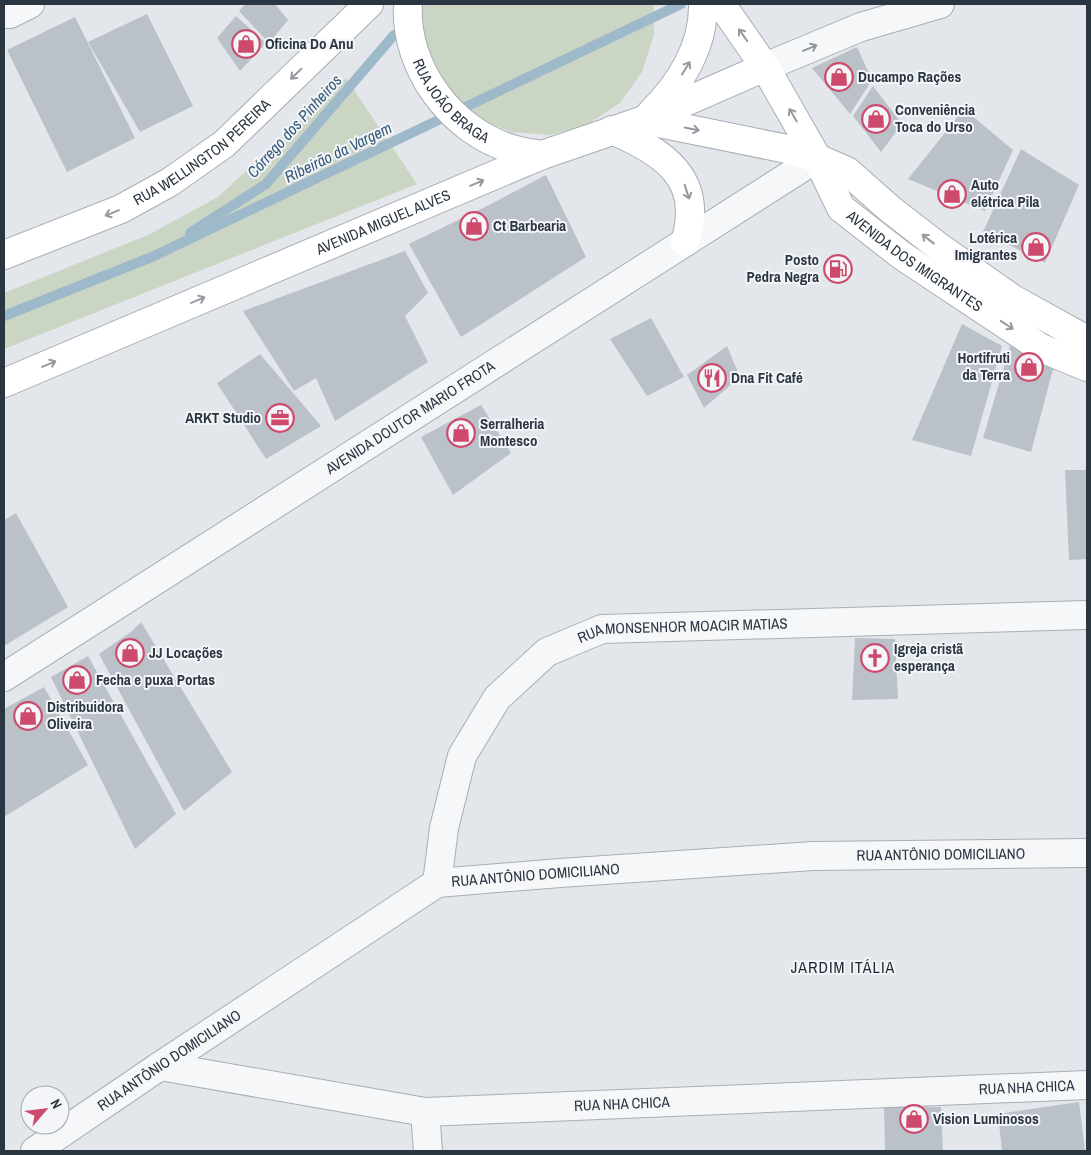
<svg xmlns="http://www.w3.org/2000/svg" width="1091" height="1155" viewBox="0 0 1091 1155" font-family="'Archivo Narrow',sans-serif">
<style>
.green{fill:#cad5c4}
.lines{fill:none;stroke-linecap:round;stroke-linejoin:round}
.stream{stroke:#9eb9ca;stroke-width:10}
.building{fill:#bac1c8}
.minor-casing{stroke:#a8aeb5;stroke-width:30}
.tertiary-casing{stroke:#a8aeb5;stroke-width:30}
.secondary-casing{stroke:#a8aeb5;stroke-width:30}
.minor{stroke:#f6f7f9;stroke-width:28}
.tertiary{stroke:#f6f7f9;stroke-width:28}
.secondary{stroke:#fff;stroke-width:28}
.oneway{stroke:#959aa1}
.oneway2{stroke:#90969e}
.labels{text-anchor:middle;stroke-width:4;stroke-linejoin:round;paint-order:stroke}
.poi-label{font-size:15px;font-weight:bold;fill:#2b3643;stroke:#f3f5f8;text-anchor:start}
.street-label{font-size:15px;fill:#2b3643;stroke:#f3f5f8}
.water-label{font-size:16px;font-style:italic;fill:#355a77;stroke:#f3f5f8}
.neighbourhood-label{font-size:16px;letter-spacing:1px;fill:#1d2734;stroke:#f3f5f8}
</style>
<rect width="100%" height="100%" fill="#e3e7eb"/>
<g class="green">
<path d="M421 4H654V35L642 72 620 103 587 125 550 135 511 132 475 117 446 91 427 57 420 19Z"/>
<path d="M346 78 417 184 4 349V293L148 235 218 197Z"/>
</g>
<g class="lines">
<g class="stream">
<path d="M190 233 266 184 394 35"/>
<path d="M4 316 154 256 681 4"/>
</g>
</g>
<g class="building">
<path d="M246 4H275L288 20 269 43 239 11Z"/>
<path d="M147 14 193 106 140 132 88 42Z"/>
<path d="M236 16 266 43 240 71 217 38Z"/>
<path d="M75 17 135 138 67 172 7 50Z"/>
<path d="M857 47 872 80 850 114 812 68Z"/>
<path d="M873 86 902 124 881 152 853 116Z"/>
<path d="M964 109 1013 150 985 211 908 179Z"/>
<path d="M1021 149 1079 185 1045 263 983 232Z"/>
<path d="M546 175 586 257 461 337 409 244 485 207Z"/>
<path d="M405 251 428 293 405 316 428 362 335 421 316 378 294 391 243 311Z"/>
<path d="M651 318 684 377 647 396 610 339Z"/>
<path d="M962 324 1002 346 971 456 912 440Z"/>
<path d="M727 346 740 377 704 408 687 375Z"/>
<path d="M1010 346 1055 362 1031 452 983 438Z"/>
<path d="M260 354 321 426 266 459 217 383Z"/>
<path d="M481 405 511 453 453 495 421 437Z"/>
<path d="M1065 470H1087V559L1069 560Z"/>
<path d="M16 513 68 607 4 646V520Z"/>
<path d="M141 622 232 772 184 811 99 654 131 632Z"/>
<path d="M855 638 895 639 898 699 852 700Z"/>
<path d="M88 656 176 814 135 849 51 677Z"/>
<path d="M44 687 88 765 4 817V709Z"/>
<path d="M1079 1102 1085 1151H1002L998 1114Z"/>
<path d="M884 1106 941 1107 943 1151H885Z"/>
</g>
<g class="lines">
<defs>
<g id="minor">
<path id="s1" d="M4 677 817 158"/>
<path id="s2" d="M437 883 444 828 462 756 497 698 547 652 602 629 1087 615"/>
<path id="s3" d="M160 1066 425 1112 1087 1085"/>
<path d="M425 1112 428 1151"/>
<path id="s4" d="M35 1151 160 1066 437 883 560 873 813 856 1087 853"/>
</g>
<g id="tertiary">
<path d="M4 14H10L30 4"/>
<path d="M765 67 861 27 940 4"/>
</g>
<g id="secondary">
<path id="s5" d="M408 4C404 67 451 131 512 149 521 152 532 153 542 155"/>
<path id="s6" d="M721 4 765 67 817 158 841 208 901 255 1041 348 1087 367"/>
<path d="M651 113C680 85 704 46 703 4"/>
<path d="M644 120 792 150 817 158 847 171 890 209 939 247 1013 299 1087 340"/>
<path d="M612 130C664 152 705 179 685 242"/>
<path id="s7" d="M4 255 121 209 170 182 224 144 369 4"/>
<path id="s8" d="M4 383 542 155 644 120 765 67"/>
</g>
</defs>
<use href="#minor" class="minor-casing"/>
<use href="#tertiary" class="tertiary-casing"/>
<use href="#secondary" class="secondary-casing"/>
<use href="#minor" class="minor"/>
<use href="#tertiary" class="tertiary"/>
<use href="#secondary" class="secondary"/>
</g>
<defs><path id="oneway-shaft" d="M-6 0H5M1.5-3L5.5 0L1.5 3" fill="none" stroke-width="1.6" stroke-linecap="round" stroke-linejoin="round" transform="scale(1.25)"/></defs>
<g class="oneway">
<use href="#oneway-shaft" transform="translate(743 35) rotate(-125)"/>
<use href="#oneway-shaft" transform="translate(686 68) rotate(-58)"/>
<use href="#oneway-shaft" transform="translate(296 74) rotate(136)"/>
<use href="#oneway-shaft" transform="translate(793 115) rotate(-120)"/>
<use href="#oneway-shaft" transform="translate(692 129) rotate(11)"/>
<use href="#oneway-shaft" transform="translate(477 183) rotate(-23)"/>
<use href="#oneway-shaft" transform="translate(687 192) rotate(72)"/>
<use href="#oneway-shaft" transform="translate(112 213) rotate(158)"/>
<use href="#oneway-shaft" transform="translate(928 239) rotate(-142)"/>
<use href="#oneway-shaft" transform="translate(198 300) rotate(-23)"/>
<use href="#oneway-shaft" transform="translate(1007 325) rotate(34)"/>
<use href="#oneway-shaft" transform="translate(49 364) rotate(-23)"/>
</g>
<use class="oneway2" href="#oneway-shaft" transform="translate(810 48) rotate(-23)"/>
<defs>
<symbol id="shop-ring" viewBox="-11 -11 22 22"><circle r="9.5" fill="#f3f5f8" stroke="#ce4a6c" stroke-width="1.5"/><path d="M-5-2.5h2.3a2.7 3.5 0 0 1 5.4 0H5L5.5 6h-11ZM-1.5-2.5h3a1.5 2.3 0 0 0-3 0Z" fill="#ce4a6c"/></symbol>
<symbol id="fuel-ring" viewBox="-11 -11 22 22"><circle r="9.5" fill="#f3f5f8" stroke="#ce4a6c" stroke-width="1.5"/><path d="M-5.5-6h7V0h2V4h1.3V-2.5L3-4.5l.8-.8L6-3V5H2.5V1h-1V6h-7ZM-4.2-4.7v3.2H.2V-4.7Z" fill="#ce4a6c"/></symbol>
<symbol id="restaurant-ring" viewBox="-11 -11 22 22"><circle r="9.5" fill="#f3f5f8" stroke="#ce4a6c" stroke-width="1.5"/><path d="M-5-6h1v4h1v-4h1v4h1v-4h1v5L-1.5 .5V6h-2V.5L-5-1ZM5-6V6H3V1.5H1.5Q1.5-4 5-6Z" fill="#ce4a6c"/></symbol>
<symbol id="office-ring" viewBox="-11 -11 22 22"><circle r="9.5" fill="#f3f5f8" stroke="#ce4a6c" stroke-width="1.5"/><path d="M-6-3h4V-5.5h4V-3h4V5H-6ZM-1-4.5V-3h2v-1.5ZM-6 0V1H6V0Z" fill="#ce4a6c"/></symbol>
<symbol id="church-ring" viewBox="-11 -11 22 22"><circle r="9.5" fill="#f3f5f8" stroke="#ce4a6c" stroke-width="1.5"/><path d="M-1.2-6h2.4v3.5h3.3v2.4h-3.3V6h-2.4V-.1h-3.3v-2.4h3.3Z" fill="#ce4a6c"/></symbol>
</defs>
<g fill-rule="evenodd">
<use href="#shop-ring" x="230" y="28" width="32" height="32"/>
<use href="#shop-ring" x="823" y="61" width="32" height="32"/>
<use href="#shop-ring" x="860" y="103" width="32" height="32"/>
<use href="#shop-ring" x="936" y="178" width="32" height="32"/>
<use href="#shop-ring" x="458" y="210" width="32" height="32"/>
<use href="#shop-ring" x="1020" y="231" width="32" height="32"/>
<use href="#fuel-ring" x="822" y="253" width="32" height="32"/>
<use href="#shop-ring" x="1013" y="351" width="32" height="32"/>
<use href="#restaurant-ring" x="696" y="362" width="32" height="32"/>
<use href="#office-ring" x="264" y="402" width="32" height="32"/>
<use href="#shop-ring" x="445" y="417" width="32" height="32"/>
<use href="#shop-ring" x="114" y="637" width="32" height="32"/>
<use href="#church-ring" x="859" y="642" width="32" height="32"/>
<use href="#shop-ring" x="61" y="664" width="32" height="32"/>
<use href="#shop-ring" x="12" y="700" width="32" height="32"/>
<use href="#shop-ring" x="898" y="1103" width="32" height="32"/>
</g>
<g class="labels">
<g class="poi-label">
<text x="265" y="49">Oficina Do Anu</text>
<text x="858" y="82">Ducampo Rações</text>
<text x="895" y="115">Conveniência<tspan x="895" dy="17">Toca do Urso</tspan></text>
<text x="971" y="190">Auto<tspan x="971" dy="17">elétrica Pila</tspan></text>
<text x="493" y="231">Ct Barbearia</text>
<text x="1017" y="243" text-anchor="end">Lotérica<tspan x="1017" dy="17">Imigrantes</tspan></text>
<text x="819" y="265" text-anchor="end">Posto<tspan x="819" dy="17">Pedra Negra</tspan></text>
<text x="1010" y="363" text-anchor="end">Hortifruti<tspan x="1010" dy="17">da Terra</tspan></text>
<text x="731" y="383">Dna Fit Café</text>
<text x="261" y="423" text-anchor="end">ARKT Studio</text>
<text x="480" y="429">Serralheria<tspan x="480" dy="17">Montesco</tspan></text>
<text x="894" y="654">Igreja cristã<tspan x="894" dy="17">esperança</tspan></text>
<text x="149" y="658">JJ Locações</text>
<text x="96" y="685">Fecha e puxa Portas</text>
<text x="47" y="712">Distribuidora<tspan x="47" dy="17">Oliveira</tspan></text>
<text x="933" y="1124">Vision Luminosos</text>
</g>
<g class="street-label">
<text dy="5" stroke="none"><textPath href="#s5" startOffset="111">RUA JOÃO BRAGA</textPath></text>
<text dy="5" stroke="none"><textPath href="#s7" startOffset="225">RUA WELLINGTON PEREIRA</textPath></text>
<text dy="5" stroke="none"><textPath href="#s8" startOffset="412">AVENIDA MIGUEL ALVES</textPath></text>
<text dy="5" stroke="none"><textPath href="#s6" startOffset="328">AVENIDA DOS IMIGRANTES</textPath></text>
<text dy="5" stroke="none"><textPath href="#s1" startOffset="482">AVENIDA DOUTOR MARIO FROTA</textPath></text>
<text dy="5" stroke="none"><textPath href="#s2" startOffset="405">RUA MONSENHOR MOACIR MATIAS</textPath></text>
<text dy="5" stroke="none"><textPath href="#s4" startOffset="988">RUA ANTÔNIO DOMICILIANO</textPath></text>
<text dy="5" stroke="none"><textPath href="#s4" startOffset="582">RUA ANTÔNIO DOMICILIANO</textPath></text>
<text dy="5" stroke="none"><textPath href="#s4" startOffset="162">RUA ANTÔNIO DOMICILIANO</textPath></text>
<text dy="5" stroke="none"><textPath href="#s3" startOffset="871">RUA NHA CHICA</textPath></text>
<text dy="5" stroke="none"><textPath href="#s3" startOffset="466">RUA NHA CHICA</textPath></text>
</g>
<g class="water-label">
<text transform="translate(294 126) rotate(-48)" y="6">Córrego dos Pinheiros</text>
<text transform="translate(338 152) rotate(-26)" y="6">Ribeirão da Vargem</text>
</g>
<g class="neighbourhood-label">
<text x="843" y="973">JARDIM ITÁLIA</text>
</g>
</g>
<rect width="1091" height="1155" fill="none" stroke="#2b3643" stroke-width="10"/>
<g transform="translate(45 1110) rotate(62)"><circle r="24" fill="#f3f5f8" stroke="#a3a9b0"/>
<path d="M0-4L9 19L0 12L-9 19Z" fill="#ce4a6c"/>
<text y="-8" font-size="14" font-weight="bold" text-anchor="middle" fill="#2b3643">N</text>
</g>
</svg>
